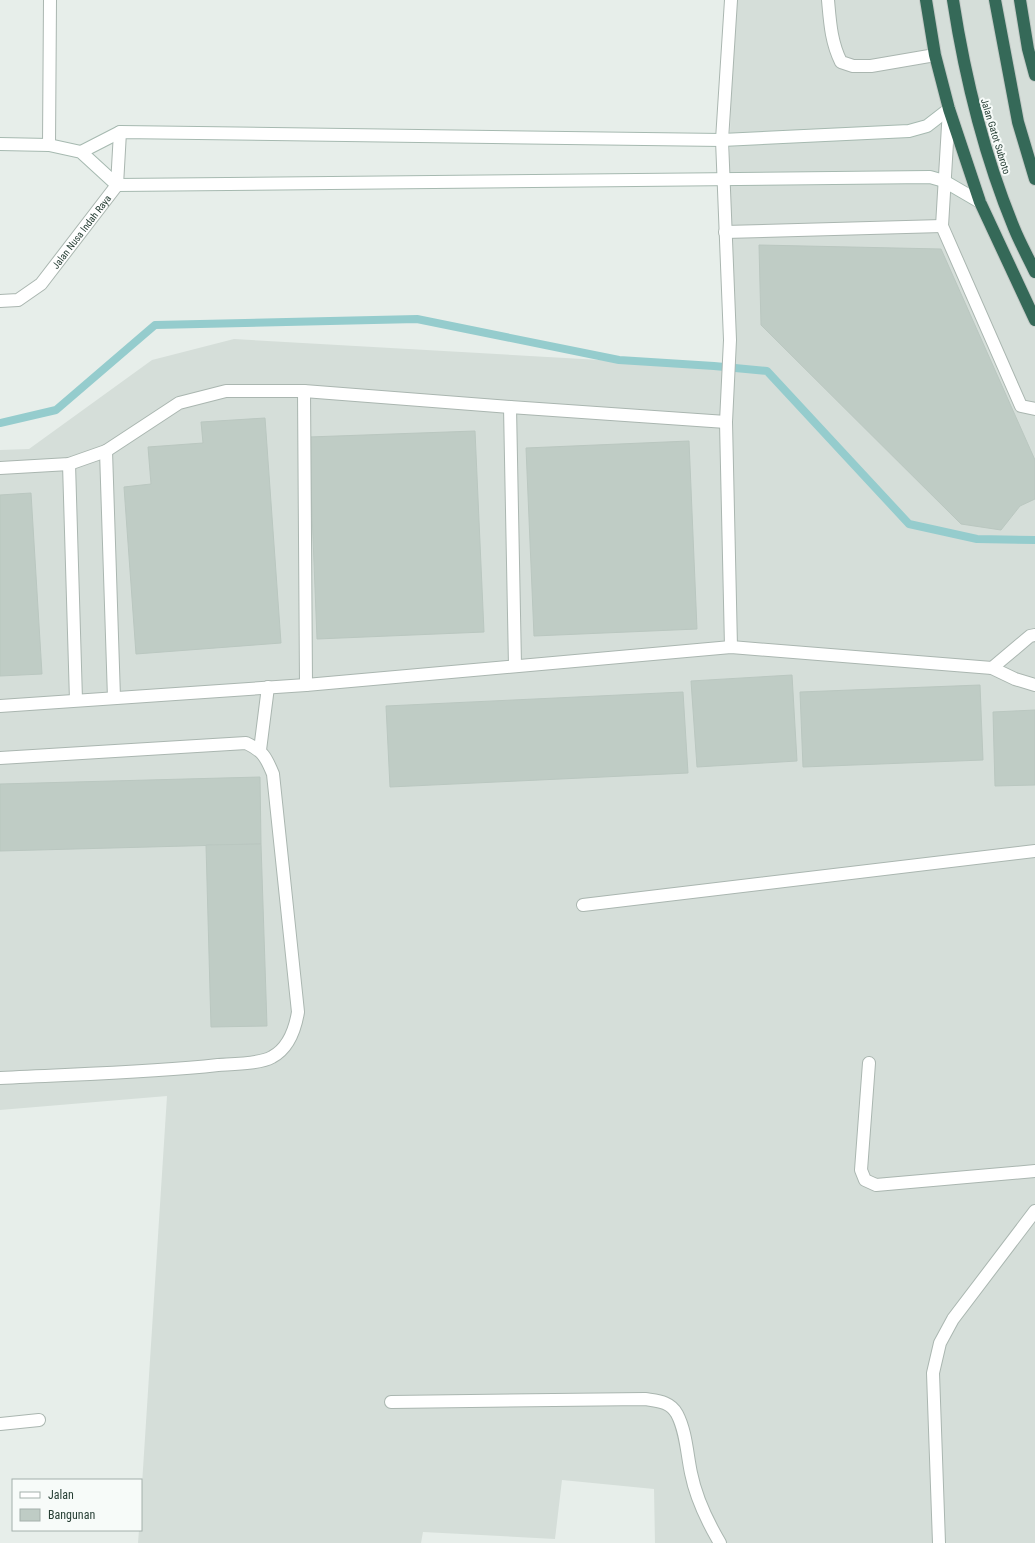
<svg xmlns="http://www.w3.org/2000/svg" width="1035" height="1543" viewBox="0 0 1035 1543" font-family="'Roboto Condensed',sans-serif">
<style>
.built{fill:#d5ded9}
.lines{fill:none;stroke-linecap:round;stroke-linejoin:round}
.stream{stroke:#95cccd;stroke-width:8}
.building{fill:#bfccc5;stroke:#bac7c0}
.lane-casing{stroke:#aab6b0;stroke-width:14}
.street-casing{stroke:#aab6b0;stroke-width:14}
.secondary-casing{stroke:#a6b9b0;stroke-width:14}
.highway-casing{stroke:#c3c9c6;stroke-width:14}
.lane{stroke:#fff;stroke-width:12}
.street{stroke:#fff;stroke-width:12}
.secondary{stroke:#fff;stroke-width:12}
.highway{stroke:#356958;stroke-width:12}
.labels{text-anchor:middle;stroke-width:4;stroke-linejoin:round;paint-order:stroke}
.street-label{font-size:10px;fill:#273f35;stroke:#f7fbf9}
</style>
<rect width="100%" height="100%" fill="#e7eeea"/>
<path class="built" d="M734 0H1035V1543H655L654 1489 562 1480 555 1539 423 1532 421 1543H138L139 1530H141V1500L167 1096 0 1110V450L29 449 152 360 234 339 723 367Z"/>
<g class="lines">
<path class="stream" d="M0 423 56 410 155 325 417 319 619 360 714 366 767 371 909 524 977 539 1035 540"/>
</g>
<g class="building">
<path d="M759 245 941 249 1035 460V499L1020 506 1001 530 961 524 761 325Z"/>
<path d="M265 418 281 643 136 654 124 487 151 484 148 447 203 443 201 422Z"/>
<path d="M475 431 484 632 317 639 309 437Z"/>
<path d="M689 441 697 629 534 636 526 448Z"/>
<path d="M31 493 42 674 0 676V495Z"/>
<path d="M792 675 797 761 697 767 691 681Z"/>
<path d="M980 685 983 760 803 767 800 692Z"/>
<path d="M683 692 688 773 390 787 386 706Z"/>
<path d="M1035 710V785L995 786 993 712Z"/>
<path d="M260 777 261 844 0 851V784Z"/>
<path d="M261 844 267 1026 211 1027 206 845Z"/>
</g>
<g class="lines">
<defs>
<g id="lane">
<path d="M828 0C830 22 831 42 841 62L853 66H871L935 55"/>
<path d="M949 109 942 226 1021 406 1035 409"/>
<path d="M725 232 942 226"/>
<path d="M260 750 268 687"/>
<path d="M0 758 246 743C263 751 266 757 273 774L298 1012C295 1030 289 1048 272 1057 260 1064 232 1064 218 1065 146 1073 73 1074 0 1078"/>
<path d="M583 905 1035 851"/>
<path d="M869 1063 861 1170 865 1180 876 1185 1035 1171"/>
<path d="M939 1543 933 1373 940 1343 953 1319 1035 1211"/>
</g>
<g id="street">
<path d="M731 0 722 140 730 340 726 422 731 647"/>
<path d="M49 145 50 0"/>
<path id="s1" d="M0 301 18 300 41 284 117 185 120 132"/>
<path d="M304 391 306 685"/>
<path d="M510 407 515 666"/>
<path d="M106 451 114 698"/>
<path d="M69 464 76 700"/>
<path d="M0 468 69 464 106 451 179 403 226 391H304L510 407 726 422"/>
<path d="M992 668 1030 636 1035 635"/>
<path d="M0 706 306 685 731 647 992 668 1015 679 1035 685"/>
<path d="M391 1402 645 1399C657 1401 670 1401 677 1414 686 1431 687 1454 691 1473 696 1498 707 1521 720 1543"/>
<path d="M0 1424 39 1420"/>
</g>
<g id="secondary">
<path d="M0 144 49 145 81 152 117 185 930 177 944 181 980 202"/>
<path d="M81 152 120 132 722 140 909 131 927 126 949 109"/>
</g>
<g id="highway">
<path d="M926 0 935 55 949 109 980 202 1035 320"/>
<path d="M953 0C965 78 984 155 1014 228 1020 243 1028 257 1035 272"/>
<path d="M995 0 1018 122 1035 179"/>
<path d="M1020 0 1028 49 1035 75"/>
</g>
</defs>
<use href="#lane" class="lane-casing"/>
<use href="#street" class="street-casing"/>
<use href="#secondary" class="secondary-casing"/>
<use href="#highway" class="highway-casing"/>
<use href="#lane" class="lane"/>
<use href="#street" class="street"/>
<use href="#secondary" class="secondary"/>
<use href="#highway" class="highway"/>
</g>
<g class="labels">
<g class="street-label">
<text transform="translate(996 136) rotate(73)" y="4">Jalan Gatot Subroto</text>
<text dy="4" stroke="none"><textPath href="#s1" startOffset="112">Jalan Nusa Indah Raya</textPath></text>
</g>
</g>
<rect x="12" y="1479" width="130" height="52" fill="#f7fbf9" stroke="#a4b0ab"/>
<rect x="20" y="1492" width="20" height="6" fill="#ffffff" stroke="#a4b0ab"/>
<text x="48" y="1499" font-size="12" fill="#273f35">Jalan</text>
<rect x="20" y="1509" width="20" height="12" fill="#bfccc5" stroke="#a4b0ab"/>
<text x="48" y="1519" font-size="12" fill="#273f35">Bangunan</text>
</svg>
